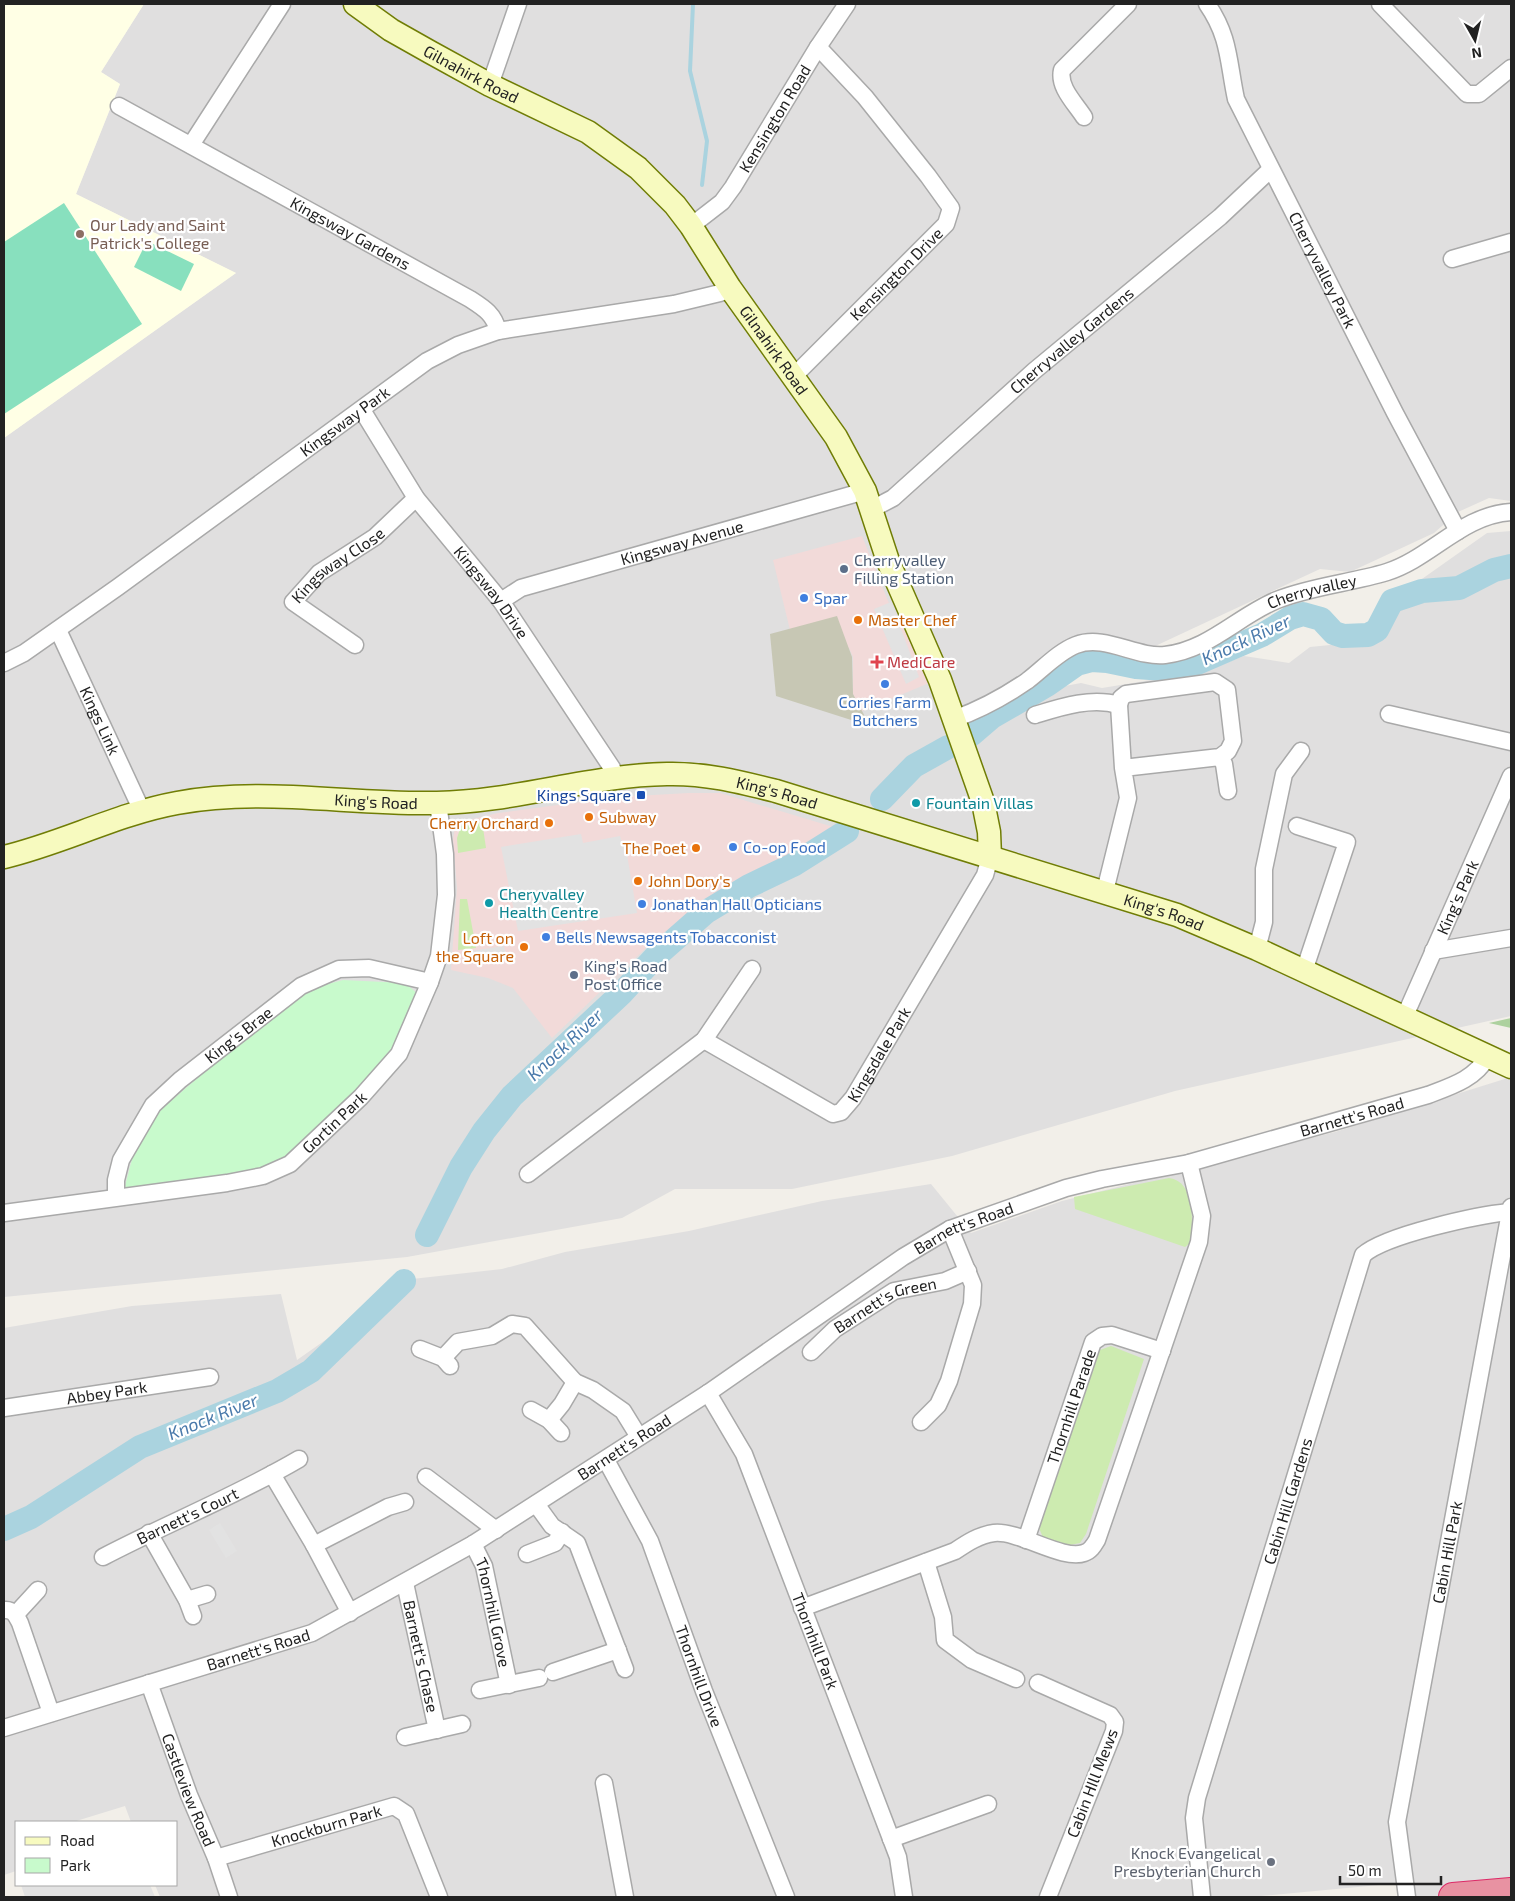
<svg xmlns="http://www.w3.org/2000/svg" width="1515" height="1901" viewBox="0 0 1515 1901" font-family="'Exo 2',sans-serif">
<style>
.residential{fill:#e0dfdf}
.commercial{fill:#f2dad9}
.education{fill:#ffffe5}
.construction{fill:#c7c7b4}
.grass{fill:#cdebb0}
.forest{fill:#add19e}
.park{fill:#c8facc}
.pitch{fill:#88e0be}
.parking{fill:#e2e2e2}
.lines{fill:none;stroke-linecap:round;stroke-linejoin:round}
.stream{stroke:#aad3df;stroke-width:4}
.river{stroke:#aad3df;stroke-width:24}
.street-casing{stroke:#a9a9a9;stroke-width:19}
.secondary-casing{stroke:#707d05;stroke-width:25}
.highway-casing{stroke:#dc2a67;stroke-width:30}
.street{stroke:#fff;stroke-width:16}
.secondary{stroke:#f7fabf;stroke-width:22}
.highway{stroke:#e892a2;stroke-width:28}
.education-dot{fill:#8d6e63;stroke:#fff;stroke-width:2}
.service-dot{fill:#5c6f8a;stroke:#fff;stroke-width:2}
.shop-dot{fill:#3f7fe0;stroke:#fff;stroke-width:2}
.food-dot{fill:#e8710a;stroke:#fff;stroke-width:2}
.health-dot{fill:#e0444e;stroke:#fff;stroke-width:2}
.transit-dot{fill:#1a4fb4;stroke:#fff;stroke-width:2}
.culture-dot{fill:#0f9aa8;stroke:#fff;stroke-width:2}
.worship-dot{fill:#6b7280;stroke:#fff;stroke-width:2}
.labels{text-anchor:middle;stroke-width:4.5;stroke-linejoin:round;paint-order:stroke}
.street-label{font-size:16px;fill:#222;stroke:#fff}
.education-label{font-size:16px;fill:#785e54;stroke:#fff;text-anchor:start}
.service-label{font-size:16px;fill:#4e5e75;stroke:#fff;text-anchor:start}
.shop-label{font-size:16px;fill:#366cbe;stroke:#fff;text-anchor:start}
.food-label{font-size:16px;fill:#c56008;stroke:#fff;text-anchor:start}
.health-label{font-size:16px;fill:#be3a42;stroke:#fff;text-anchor:start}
.transit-label{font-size:16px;fill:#164399;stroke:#fff;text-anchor:end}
.culture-label{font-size:16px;fill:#0d838f;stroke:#fff;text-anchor:start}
.worship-label{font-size:16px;fill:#5b616d;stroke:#fff;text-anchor:end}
.water-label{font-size:18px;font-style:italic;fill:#4a7aab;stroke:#fff}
</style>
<rect width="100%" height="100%" fill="#f2efe9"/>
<g class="residential">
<path d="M144 4H1511V501L1489 498 1458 512 1434 533 1350 572 1320 569 1151 648 1084 636 1009 687 1020 708 1054 688 1081 683 1102 688 1206 671 1244 656 1289 663 1310 647 1350 643 1412 586 1487 533 1511 531V1016L1175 1091 952 1156 792 1189H675L622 1218 407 1257 4 1297V438L236 273 76 194 120 84 101 72Z"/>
<path d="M1511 1077V1897H1403L1400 1883 1250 1897H160L155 1885H176V1822H131L125 1806 73 1822H16V1871L4 1875V1328L132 1306 281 1294 297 1360 412 1279 502 1269 565 1252 689 1231 822 1201 931 1184 971 1233 1062 1201 1335 1132Z"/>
</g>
<g class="commercial">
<path d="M862 536 888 601 912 641 929 683 860 712 853 694V657L849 648 790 630 773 560Z"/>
<path d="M689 793H720L840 829 838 833 790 863 701 904 650 944 552 1038 513 988 488 978 451 970 457 888 453 839 456 823 498 813 617 797Z"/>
</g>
<path class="education" d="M4 4H144L101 72 120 84 76 194 236 273 4 438Z"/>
<path class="construction" d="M837 616 852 657 853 694 870 726 776 696 770 634Z"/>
<g class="grass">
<path d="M482 821 486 848 458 853 457 838 461 826Z"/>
<path d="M460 899H467L476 948 458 950Z"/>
<path d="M1169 1178C1196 1181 1193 1225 1190 1243L1185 1247 1075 1209 1074 1197Z"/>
<path d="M1111 1346 1144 1359 1086 1534 1080 1543 1070 1545 1044 1540 1039 1528 1100 1350Z"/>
</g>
<path class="forest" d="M1511 1018V1028L1489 1023Z"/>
<path class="park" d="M343 980 405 983 418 994 389 1056 356 1093 294 1152 252 1172 124 1190 133 1155 158 1112 245 1037 313 988Z"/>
<g class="pitch">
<path d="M64 203 142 324 4 414V242Z"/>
<path d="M147 241 194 264 181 291 134 267Z"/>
</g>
<g class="parking">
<path d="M891 602 919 677 906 684 874 609Z"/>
<path d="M581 834 583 843 620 836 622 843H625L637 913 518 931 501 847Z"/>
<path d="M504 946 507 958 473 963 471 951Z"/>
<path d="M220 1523 237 1551 226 1558 209 1530Z"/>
<path d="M21 1885H150L155 1897H25Z"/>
</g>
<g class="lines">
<path class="stream" d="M693 4 690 71 707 141 702 185"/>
<g class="river">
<path d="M971 735 992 717 1047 685 1077 664 1092 660 1107 661 1136 667 1164 669 1188 667 1262 635 1290 618 1303 614 1321 619 1334 633 1343 636 1368 635 1377 630 1392 601 1422 591 1459 588 1494 570 1511 566"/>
<path d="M882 799 914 766 948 747"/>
<path d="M427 1235 461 1167 484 1131 512 1096 622 993 656 956 706 912 749 886 793 865 847 831"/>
<path d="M4 1529 31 1517 140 1447 277 1391 311 1371 404 1281"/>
</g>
<defs>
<g id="street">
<path id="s1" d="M1207 4C1230 37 1228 62 1236 99L1395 413 1458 531"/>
<path d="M1380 4 1467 94H1479L1511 68"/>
<path d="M490 85 518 4"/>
<path id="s2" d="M119 106 470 299C484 308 494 314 498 331"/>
<path d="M1084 117C1075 103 1058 87 1062 70L1128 4"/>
<path d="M191 145 282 4"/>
<path id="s3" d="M691 226 722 202 733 187 818 47 847 4"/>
<path d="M1452 259 1511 242"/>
<path id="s4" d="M793 377 946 224 951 208 928 176 865 97 818 47"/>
<path id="s5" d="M362 410 416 498 501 601 612 768 615 778"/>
<path id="s6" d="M872 509 893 498 1034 371 1220 217 1270 170"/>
<path id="s7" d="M501 601 521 588 865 491"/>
<path id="s8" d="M58 630 142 811"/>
<path id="s9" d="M355 645 293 602 319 573 375 537 416 498"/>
<path id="s10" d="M4 663 24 653 118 587 427 361 458 345 498 331 674 304 720 293 730 288"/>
<path d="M1389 714 1511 742"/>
<path d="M1035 715C1061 707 1091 697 1119 705"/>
<path id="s11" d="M954 719C979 710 1005 696 1027 681 1043 669 1058 652 1076 645 1105 634 1136 658 1165 655 1209 650 1238 616 1277 600 1312 586 1351 583 1387 572 1431 558 1462 515 1511 512"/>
<path d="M1220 757 1224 764 1228 791"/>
<path d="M1297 826 1347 842 1304 971"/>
<path d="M1105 891 1128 798 1123 768 1220 757 1228 751 1233 741 1227 690 1215 682 1126 694 1121 698 1119 705 1123 768"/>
<path d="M1257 949 1264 922V869L1284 774 1301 751"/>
<path d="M1433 951 1511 938"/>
<path id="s12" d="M1404 1018 1511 776"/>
<path id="s13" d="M704 1040 833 1114 841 1112 853 1098 985 875 990 857"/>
<path d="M528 1174 704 1040 752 969"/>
<path id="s14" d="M116 1197V1180L121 1160 153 1105 180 1080 301 986 339 969 369 968 430 982"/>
<path id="s15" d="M4 1213 227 1183 263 1176 290 1164 361 1097 399 1054 430 982 439 956 446 895 445 854 438 803"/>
<path d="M420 1349 443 1358 450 1366"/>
<path id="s16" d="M811 1352 835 1329 894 1291 945 1281 968 1271"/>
<path d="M443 1358 458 1342 492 1336 512 1324 525 1326 575 1382 593 1390 623 1411 639 1437"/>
<path id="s17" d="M708 1393 744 1454 898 1857 904 1897"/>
<path id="s18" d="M4 1408 210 1377"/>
<path d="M531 1410 549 1420 561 1433"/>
<path d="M549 1420 562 1404 575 1382"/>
<path d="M921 1422 938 1405 949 1381 972 1304 973 1285 950 1229"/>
<path id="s19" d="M606 1460 650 1541 704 1691 786 1897"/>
<path d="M272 1474 314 1545 350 1613"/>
<path d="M426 1477 496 1530"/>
<path d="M536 1504 552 1526 577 1543 625 1669"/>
<path d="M149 1533 187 1600 193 1616"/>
<path id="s20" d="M1026 1540 1093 1342 1102 1336 1112 1335 1162 1351"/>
<path id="s21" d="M473 1544 484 1566 509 1685"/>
<path d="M314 1545 388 1507 405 1502"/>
<path d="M527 1554 555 1543 562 1532"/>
<path id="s22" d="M103 1557C168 1523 236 1496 299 1459"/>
<path d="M926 1562 943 1617 945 1640 972 1660 1016 1679"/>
<path id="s23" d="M405 1583 437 1730"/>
<path d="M187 1600 207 1594"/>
<path d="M802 1608 955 1551C967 1543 979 1535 994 1533 1018 1530 1063 1561 1084 1553 1091 1551 1094 1545 1097 1540L1199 1242 1202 1216 1189 1163"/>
<path d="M4 1610C13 1609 16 1615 20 1623L51 1713"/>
<path d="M16 1614 38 1590"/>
<path d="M553 1672 618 1650"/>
<path id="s24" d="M149 1683 189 1795 216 1858 229 1897"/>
<path d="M1038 1683 1110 1715 1115 1722 1114 1731 1048 1897"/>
<path d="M480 1690 539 1678"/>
<path id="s25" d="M4 1728 312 1633 473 1544 708 1393 903 1257 950 1229 1066 1188 1102 1179 1189 1163 1428 1095C1452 1086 1475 1079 1488 1056"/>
<path d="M405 1737 462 1724"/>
<path d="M604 1783 625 1897"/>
<path d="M891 1839 988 1804"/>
<path id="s26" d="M216 1858 394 1806 406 1814 439 1897"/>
<path id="s27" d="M1202 1897 1194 1818 1197 1798 1363 1255C1385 1235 1478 1215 1509 1212"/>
<path id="s28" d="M1407 1897 1397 1822 1511 1207"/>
</g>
<g id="secondary">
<path id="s29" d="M355 4 391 30 430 52 490 85 588 132 638 168 675 205 691 226 730 288 836 437 865 491 888 561 940 680 983 802 989 832 990 857"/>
<path id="s30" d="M4 857C63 843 117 814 177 803 263 787 350 805 437 803 514 802 590 775 667 774 705 773 740 782 776 791L1177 915 1257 949 1511 1067"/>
</g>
<path id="highway" d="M1453 1897 1511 1892"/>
</defs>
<use href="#street" class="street-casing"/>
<use href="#secondary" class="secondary-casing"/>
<use href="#highway" class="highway-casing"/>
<use href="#street" class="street"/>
<use href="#secondary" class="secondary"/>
<use href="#highway" class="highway"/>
</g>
<circle class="education-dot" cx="80" cy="234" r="5"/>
<g class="service-dot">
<circle cx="844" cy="569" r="5"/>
<circle cx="574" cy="975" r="5"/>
</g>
<g class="shop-dot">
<circle cx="804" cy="598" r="5"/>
<circle cx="885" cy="684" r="5"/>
<circle cx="733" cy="847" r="5"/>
<circle cx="642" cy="904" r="5"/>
<circle cx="546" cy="937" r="5"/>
</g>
<g class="food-dot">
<circle cx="858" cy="620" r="5"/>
<circle cx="589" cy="817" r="5"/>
<circle cx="549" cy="823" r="5"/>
<circle cx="696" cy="848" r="5"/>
<circle cx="638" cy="881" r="5"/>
<circle cx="524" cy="947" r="5"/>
</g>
<path class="health-dot" d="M874.5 654.5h5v5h5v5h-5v5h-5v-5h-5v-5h5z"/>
<rect class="transit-dot" x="636" y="790" width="10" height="10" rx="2.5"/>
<g class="culture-dot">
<circle cx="916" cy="803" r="5"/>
<circle cx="489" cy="903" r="5"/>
</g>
<circle class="worship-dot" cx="1271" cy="1862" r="5"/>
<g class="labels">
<g class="street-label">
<text dy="6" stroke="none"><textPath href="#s29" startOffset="136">Gilnahirk Road</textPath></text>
<text dy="6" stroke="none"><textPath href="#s3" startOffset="138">Kensington Road</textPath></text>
<text dy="6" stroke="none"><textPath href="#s2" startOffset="264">Kingsway Gardens</textPath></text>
<text dy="6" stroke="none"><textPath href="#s1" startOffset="292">Cherryvalley Park</textPath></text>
<text dy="6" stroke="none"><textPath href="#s4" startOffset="146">Kensington Drive</textPath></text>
<text dy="6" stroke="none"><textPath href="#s6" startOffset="262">Cherryvalley Gardens</textPath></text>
<text dy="6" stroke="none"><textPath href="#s29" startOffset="556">Gilnahirk Road</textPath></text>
<text dy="6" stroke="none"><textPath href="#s10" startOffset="418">Kingsway Park</textPath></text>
<text dy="6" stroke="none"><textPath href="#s7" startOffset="191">Kingsway Avenue</textPath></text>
<text dy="6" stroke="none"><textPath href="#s9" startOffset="134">Kingsway Close</textPath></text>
<text dy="6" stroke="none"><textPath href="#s5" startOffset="224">Kingsway Drive</textPath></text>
<text dy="6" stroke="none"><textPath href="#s11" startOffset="396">Cherryvalley</textPath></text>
<text dy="6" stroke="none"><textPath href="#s8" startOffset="100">Kings Link</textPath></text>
<text dy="6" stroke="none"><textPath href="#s30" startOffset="786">King's Road</textPath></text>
<text dy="6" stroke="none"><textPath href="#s30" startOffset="381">King's Road</textPath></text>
<text dy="6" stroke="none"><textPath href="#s12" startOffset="132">King's Park</textPath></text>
<text dy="6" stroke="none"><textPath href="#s30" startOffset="1191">King's Road</textPath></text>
<text dy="6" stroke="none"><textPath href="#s14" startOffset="212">King's Brae</textPath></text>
<text dy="6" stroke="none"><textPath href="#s13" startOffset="226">Kingsdale Park</textPath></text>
<text dy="6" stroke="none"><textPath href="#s25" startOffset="1496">Barnett's Road</textPath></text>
<text dy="6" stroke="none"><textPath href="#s15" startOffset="352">Gortin Park</textPath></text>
<text dy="6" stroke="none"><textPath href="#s25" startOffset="1091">Barnett's Road</textPath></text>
<text dy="6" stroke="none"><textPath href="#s16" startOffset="90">Barnett's Green</textPath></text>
<text dy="6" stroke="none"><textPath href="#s18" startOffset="104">Abbey Park</textPath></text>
<text dy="6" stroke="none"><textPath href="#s20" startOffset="141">Thornhill Parade</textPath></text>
<text dy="6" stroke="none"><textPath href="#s25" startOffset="686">Barnett's Road</textPath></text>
<text dy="6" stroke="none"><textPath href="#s27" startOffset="410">Cabin Hill Gardens</textPath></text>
<text dy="6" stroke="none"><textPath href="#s22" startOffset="94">Barnett's Court</textPath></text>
<text dy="6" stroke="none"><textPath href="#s28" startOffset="350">Cabin Hill Park</textPath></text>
<text dy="6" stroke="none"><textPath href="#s21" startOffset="72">Thornhill Grove</textPath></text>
<text dy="6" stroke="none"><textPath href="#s17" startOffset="271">Thornhill Park</textPath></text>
<text dy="6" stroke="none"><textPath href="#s25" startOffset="266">Barnett's Road</textPath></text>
<text dy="6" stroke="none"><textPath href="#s23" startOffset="75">Barnett's Chase</textPath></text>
<text dy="6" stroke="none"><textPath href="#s19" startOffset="236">Thornhill Drive</textPath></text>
<text transform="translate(1092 1783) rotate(-69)" y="6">Cabin HIll Mews</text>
<text dy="6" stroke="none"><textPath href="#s24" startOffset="114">Castleview Road</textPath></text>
<text dy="6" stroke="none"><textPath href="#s26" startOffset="115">Knockburn Park</textPath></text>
</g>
<g class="education-label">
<text x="90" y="231">Our Lady and Saint<tspan x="90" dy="18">Patrick's College</tspan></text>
</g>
<g class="service-label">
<text x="854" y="566">Cherryvalley<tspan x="854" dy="18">Filling Station</tspan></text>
<text x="584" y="972">King's Road<tspan x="584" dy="18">Post Office</tspan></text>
</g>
<g class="shop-label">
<text x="814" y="604">Spar</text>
<text x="885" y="708" text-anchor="middle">Corries Farm<tspan x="885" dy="18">Butchers</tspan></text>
<text x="743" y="853">Co-op Food</text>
<text x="652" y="910">Jonathan Hall Opticians</text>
<text x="556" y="943">Bells Newsagents Tobacconist</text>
</g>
<g class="food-label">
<text x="868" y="626">Master Chef</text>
<text x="599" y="823">Subway</text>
<text x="539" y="829" text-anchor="end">Cherry Orchard</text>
<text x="686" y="854" text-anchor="end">The Poet</text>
<text x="648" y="887">John Dory's</text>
<text x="514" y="944" text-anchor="end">Loft on<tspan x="514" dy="18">the Square</tspan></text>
</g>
<g class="health-label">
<text x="887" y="668">MediCare</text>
</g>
<g class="transit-label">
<text x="631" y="801">Kings Square</text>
</g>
<g class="culture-label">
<text x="926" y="809">Fountain Villas</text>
<text x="499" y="900">Cheryvalley<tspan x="499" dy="18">Health Centre</tspan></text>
</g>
<g class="worship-label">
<text x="1261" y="1859">Knock Evangelical<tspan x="1261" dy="18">Presbyterian Church</tspan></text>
</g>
<g class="water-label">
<text transform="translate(1246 640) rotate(-25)" y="6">Knock River</text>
<text transform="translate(565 1045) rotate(-43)" y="6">Knock River</text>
<text transform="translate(213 1417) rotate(-22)" y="6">Knock River</text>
</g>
</g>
<rect width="1515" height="1901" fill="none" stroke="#222222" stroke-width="10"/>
<rect x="15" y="1821" width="162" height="65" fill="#ffffff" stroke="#a7a7a7"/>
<rect x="25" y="1837" width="25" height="8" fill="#f7fabf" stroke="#a7a7a7"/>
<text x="60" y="1846" font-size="15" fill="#222222">Road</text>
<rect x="25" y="1858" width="25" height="15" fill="#c8facc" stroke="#a7a7a7"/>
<text x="60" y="1871" font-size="15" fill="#222222">Park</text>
<g transform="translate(1475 40) rotate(172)" stroke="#ffffff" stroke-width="4" paint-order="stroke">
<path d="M0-4L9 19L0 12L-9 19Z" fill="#222222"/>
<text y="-8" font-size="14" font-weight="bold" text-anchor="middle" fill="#222222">N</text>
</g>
<path d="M1340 1876v8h101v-8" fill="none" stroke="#222222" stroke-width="2.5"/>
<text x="1348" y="1876" font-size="15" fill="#222222" stroke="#ffffff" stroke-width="4" paint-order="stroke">50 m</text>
</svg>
